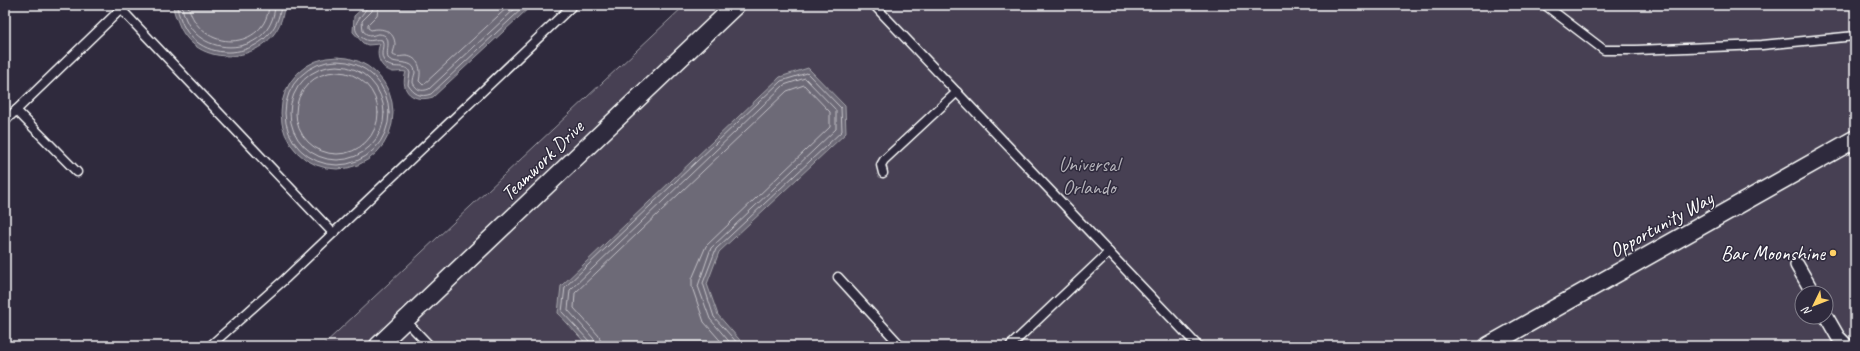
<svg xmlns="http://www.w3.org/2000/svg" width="1860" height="351" viewBox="0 0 1860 351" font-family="Caveat,sans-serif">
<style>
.green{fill:#464152;stroke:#a2a0a8;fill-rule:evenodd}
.water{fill:#6d6a77;stroke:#a7a6ad}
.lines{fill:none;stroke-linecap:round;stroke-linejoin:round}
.shore{stroke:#c5c3c9;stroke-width:1}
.service-casing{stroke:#fff;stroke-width:11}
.pedestrian-casing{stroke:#fff;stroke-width:16}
.minor-casing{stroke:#fff;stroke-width:20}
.service{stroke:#2f2a3d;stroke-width:8}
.pedestrian{stroke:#2f2a3d;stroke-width:13}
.minor{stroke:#2f2a3d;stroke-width:17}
.poi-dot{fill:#ffd166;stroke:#2f2a3d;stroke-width:1.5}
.labels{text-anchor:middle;stroke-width:3;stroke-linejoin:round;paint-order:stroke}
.street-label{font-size:20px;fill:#fff;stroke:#2f2a3d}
.park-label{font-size:20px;fill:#b5b3ba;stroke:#2f2a3d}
.poi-label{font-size:20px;fill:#fff;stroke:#2f2a3d;text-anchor:end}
</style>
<rect width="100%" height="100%" fill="#2f2a3d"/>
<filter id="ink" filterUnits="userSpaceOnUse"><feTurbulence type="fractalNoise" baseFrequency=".025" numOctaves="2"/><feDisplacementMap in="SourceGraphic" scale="8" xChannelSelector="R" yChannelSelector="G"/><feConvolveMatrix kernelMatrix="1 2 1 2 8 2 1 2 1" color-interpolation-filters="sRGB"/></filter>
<g filter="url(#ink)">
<path class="green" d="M685 5H1855V346H322ZM1802 293H1826V317H1802Z"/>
<g class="water">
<path d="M173 5H284C282 62 197 76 178 22 176 17 173 11 173 5Z"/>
<path d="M366 5H532L433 97C414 103 399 92 406 72 402 71 397 72 393 72 380 69 375 55 380 44L368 45 363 43 353 32 354 16Z"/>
<circle cx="337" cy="113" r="56"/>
<path d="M808 68 845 106 846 133 719 252 707 284 718 315 745 346H588L558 313 561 286 780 77Z"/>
</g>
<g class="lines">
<g class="shore">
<path d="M177 5C177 10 179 15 181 20 199 70 277 59 281 5"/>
<path d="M182 5C188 61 273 61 275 5"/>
<path d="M188 5C200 56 267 50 269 5"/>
<path d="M368 5C367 14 343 26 364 39 370 43 376 38 382 40 385 46 380 52 383 59 389 71 399 64 408 69L410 73 408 85C414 94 420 98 431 94L526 5"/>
<path d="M373 5 372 11 362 21 363 31 369 36C373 36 376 34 379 34 394 35 385 51 388 58 395 66 415 58 415 73 414 76 413 79 413 83 417 90 421 92 429 89L519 5"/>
<path d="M379 5 377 15 368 24V28L371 30C382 27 395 31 395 45 395 48 393 51 393 55 398 58 400 56 406 56 419 57 422 70 419 81L423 85 510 5"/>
<circle cx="337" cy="113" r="52"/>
<circle cx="337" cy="113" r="47"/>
<circle cx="337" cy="113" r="41"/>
<path d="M591 346 590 342 562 312 565 287 781 81 807 73 841 108 842 131 716 249 703 283 714 317 740 346"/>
<path d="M596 346 594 339 568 310 570 290 784 85 805 78 836 110V129L711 248 698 286 710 319 733 346"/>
<path d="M602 346 599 336 574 308 575 293 787 91 804 85 830 112V127L706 246 692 279V287L704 322 725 346"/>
</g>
<defs>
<g id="service">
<path d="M117 5 333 233"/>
<path d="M874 5 1198 346"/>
<path d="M1545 5 1604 50H1636L1762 45 1855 36"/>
<path d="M16 110 77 172"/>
<path d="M5 121 121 9"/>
<path d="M883 173 881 165 884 160 957 92"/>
<path d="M838 277 901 346"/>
<path d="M406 321 430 346"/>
<path d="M210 346 285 279 573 5"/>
<path d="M1010 346 1109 252"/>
</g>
<g id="pedestrian">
<path d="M1797 265 1813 293"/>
<path d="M1826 316 1838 337 1847 346"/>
</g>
<g id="minor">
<path d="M378 346 736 5"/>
<path d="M1488 346 1855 139"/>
</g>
</defs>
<use href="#service" class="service-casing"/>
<use href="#pedestrian" class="pedestrian-casing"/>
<use href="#minor" class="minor-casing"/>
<use href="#service" class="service"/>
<use href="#pedestrian" class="pedestrian"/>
<use href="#minor" class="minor"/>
</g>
</g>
<circle class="poi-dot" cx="1833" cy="253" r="4"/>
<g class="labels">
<g class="street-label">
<text transform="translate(542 160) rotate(-44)" y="7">Teamwork Drive</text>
<text transform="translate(1661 224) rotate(-29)" y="7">Opportunity Way</text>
</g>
<g class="park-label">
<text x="1089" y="171">Universal<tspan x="1089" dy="23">Orlando</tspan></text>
</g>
<g class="poi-label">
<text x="1825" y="260">Bar Moonshine</text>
</g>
</g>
<rect width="1860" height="351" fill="none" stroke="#2f2a3d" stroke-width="20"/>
<rect x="10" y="10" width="1840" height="331" fill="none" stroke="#fff" stroke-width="1.5" filter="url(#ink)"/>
<g transform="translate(1814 305) rotate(227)"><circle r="19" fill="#2f2a3d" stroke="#827f8b"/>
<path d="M0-3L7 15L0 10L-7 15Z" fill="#ffd166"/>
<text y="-6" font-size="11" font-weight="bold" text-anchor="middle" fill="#ffffff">N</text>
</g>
</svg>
